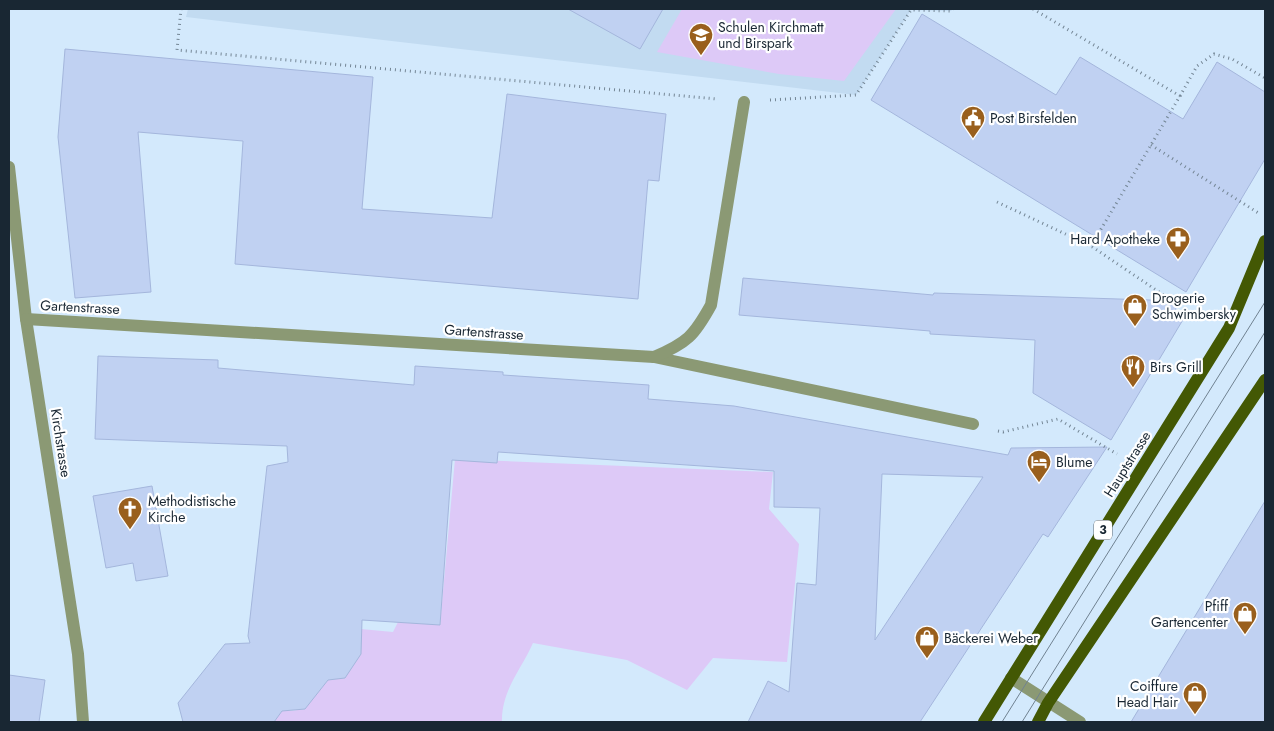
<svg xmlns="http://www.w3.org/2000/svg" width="1274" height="731" viewBox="0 0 1274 731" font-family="Jost,sans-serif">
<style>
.built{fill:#c2dbf1}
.green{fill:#ddc9f7}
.building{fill:#c0d1f2;stroke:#a4b6dc;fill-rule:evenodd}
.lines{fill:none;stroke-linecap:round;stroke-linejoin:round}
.path{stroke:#748695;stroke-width:3;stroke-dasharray:1 4;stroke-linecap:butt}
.lane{stroke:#8b9974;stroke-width:12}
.street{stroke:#8b9974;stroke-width:12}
.primary{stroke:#435804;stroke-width:12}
.tram{stroke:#708291;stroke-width:1}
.labels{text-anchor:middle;stroke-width:4.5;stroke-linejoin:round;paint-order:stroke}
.shield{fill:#fff;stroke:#5e6870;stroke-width:1}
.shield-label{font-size:12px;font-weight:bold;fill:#192733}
.poi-label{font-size:14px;fill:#192733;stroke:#fff;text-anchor:start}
.street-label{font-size:14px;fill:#192733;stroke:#fff}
</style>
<rect width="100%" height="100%" fill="#d3e9fc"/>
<path class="built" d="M188 9H953L951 11 911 10 856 95 186 17Z"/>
<g class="green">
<path d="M682 9H896L844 81 779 74 657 52Z"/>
<path d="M455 459 773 472 769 509 799 544 787 662 713 658 687 690 627 660 533 643C521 670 501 691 502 722H274L284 708 290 711 305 709 328 680 345 678 361 654V629L393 632 398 622 440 625Z"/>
</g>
<g class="building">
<path d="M568 9H663L640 49Z"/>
<path d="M922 14 1056 95 1080 57 1183 119 1217 62 1265 92V159L1186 292 871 100Z"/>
<path d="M65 49 373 77 362 209 492 218 507 94 666 114 659 181 648 180 638 299 235 264 243 141 138 132 151 292 75 298 58 137Z"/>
<path d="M743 278 933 295 934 293 1180 301 1174 312 1184 318 1111 440 1033 393 1035 340 930 334V331L739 315Z"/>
<path d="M98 356 218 360V368L414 385 415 366 503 372V375L649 385 648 399 734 406 1008 455 1011 448 1107 447 1048 537 1043 534 920 722H748L768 681 789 692 797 583 816 585 820 508 774 507V471L498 452 497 463 452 460 440 625 362 620 361 654 345 678 328 680 305 709 282 711 274 722H183L178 703 225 644 250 643 248 636 267 466 288 462 287 446 95 439ZM882 474 983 477 875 640Z"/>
<path d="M152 486 168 576 136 581 133 563 106 568 93 496Z"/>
<path d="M1265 501V722H1131L1218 578Z"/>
<path d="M9 675 45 680 39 722H9Z"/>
</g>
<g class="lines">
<g class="path">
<path d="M181 9 177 50 717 99"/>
<path d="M1033 9 1180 96 1091 246"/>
<path d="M1180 96 1197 66 1214 54 1232 59 1265 78"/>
<path d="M770 100 856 95 911 10 951 11 953 9"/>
<path d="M1151 145 1260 214"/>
<path d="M997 202 1091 246 1202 321"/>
<path d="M998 431 1003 432 1058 419 1117 454"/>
</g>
<path class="lane" d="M654 357 973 424"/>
<g class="street">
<path d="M9 167 26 319 78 654 83 722"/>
<path d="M26 319 654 357C687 343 694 336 711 305L744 102"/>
<path d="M1011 678 1080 722"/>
</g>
<g class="primary">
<path d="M984 722 1229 328 1265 241"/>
<path d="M1038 722 1048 703 1265 380"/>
</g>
<g class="tram">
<path d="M1002 722 1265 302"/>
<path d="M1022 722 1265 332"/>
</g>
</g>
<defs>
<symbol id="school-pin" viewBox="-11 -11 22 30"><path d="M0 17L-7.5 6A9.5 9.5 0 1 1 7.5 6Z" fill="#995f1d" stroke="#fff"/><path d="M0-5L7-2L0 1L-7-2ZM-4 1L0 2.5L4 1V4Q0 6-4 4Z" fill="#fff"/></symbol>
<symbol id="civic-pin" viewBox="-11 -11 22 30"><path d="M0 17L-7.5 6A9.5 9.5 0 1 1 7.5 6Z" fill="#995f1d" stroke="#fff"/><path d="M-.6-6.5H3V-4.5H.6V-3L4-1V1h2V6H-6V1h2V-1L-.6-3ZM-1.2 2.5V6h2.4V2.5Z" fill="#fff"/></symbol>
<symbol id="pharmacy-pin" viewBox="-11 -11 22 30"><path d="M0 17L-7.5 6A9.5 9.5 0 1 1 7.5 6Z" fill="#995f1d" stroke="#fff"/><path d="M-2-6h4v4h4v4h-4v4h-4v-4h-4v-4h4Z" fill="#fff"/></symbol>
<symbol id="shop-pin" viewBox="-11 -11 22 30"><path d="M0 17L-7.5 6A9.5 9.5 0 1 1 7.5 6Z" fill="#995f1d" stroke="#fff"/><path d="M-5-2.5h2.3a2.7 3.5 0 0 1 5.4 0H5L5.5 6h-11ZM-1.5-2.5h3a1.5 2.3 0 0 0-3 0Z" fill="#fff"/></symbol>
<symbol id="restaurant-pin" viewBox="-11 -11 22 30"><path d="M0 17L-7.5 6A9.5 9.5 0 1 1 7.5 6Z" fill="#995f1d" stroke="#fff"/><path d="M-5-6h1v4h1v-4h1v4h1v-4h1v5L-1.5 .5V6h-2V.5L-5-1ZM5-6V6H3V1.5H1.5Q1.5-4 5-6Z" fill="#fff"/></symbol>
<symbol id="hotel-pin" viewBox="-11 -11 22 30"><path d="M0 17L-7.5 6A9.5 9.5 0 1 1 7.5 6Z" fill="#995f1d" stroke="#fff"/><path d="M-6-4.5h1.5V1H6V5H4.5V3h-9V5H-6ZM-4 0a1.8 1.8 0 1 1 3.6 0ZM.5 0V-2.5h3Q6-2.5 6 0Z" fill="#fff"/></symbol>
<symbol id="church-pin" viewBox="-11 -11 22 30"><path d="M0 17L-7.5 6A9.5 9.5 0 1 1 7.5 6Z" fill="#995f1d" stroke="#fff"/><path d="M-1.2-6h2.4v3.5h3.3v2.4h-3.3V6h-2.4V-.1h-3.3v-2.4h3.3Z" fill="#fff"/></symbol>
</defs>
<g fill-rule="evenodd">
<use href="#school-pin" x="687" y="21" width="28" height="38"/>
<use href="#civic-pin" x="959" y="104" width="28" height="38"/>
<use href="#pharmacy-pin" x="1164" y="225" width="28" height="38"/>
<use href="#shop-pin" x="1121" y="292" width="28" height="38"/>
<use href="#restaurant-pin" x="1119" y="353" width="28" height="38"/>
<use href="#hotel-pin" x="1025" y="448" width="28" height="38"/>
<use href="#church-pin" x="116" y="495" width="28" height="38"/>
<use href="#shop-pin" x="1231" y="600" width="28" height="38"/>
<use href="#shop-pin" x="913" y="624" width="28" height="38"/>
<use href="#shop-pin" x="1181" y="680" width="28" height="38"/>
</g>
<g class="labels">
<rect class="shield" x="1094" y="520.5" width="18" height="19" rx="4"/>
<g class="shield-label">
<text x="1103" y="534">3</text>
</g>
<g class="poi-label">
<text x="718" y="32">Schulen Kirchmatt<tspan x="718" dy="16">und Birspark</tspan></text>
<text x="990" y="123">Post Birsfelden</text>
<text x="1160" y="244" text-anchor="end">Hard Apotheke</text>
<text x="1152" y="303">Drogerie<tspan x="1152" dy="16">Schwimbersky</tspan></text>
<text x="1150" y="372">Birs Grill</text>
<text x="1056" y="467">Blume</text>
<text x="148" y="506">Methodistische<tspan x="148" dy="16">Kirche</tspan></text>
<text x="1228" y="611" text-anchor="end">Pfiff<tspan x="1228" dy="16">Gartencenter</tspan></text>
<text x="944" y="643">Bäckerei Weber</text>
<text x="1178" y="691" text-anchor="end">Coiffure<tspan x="1178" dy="16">Head Hair</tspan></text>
</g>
<g class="street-label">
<text transform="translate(80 307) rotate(3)" y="5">Gartenstrasse</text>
<text transform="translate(484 332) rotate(4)" y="5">Gartenstrasse</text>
<text transform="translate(61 443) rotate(81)" y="5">Kirchstrasse</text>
<text transform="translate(1127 464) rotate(-58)" y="5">Hauptstrasse</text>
</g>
</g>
<rect width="1274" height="731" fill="none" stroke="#192733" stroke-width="20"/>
</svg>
